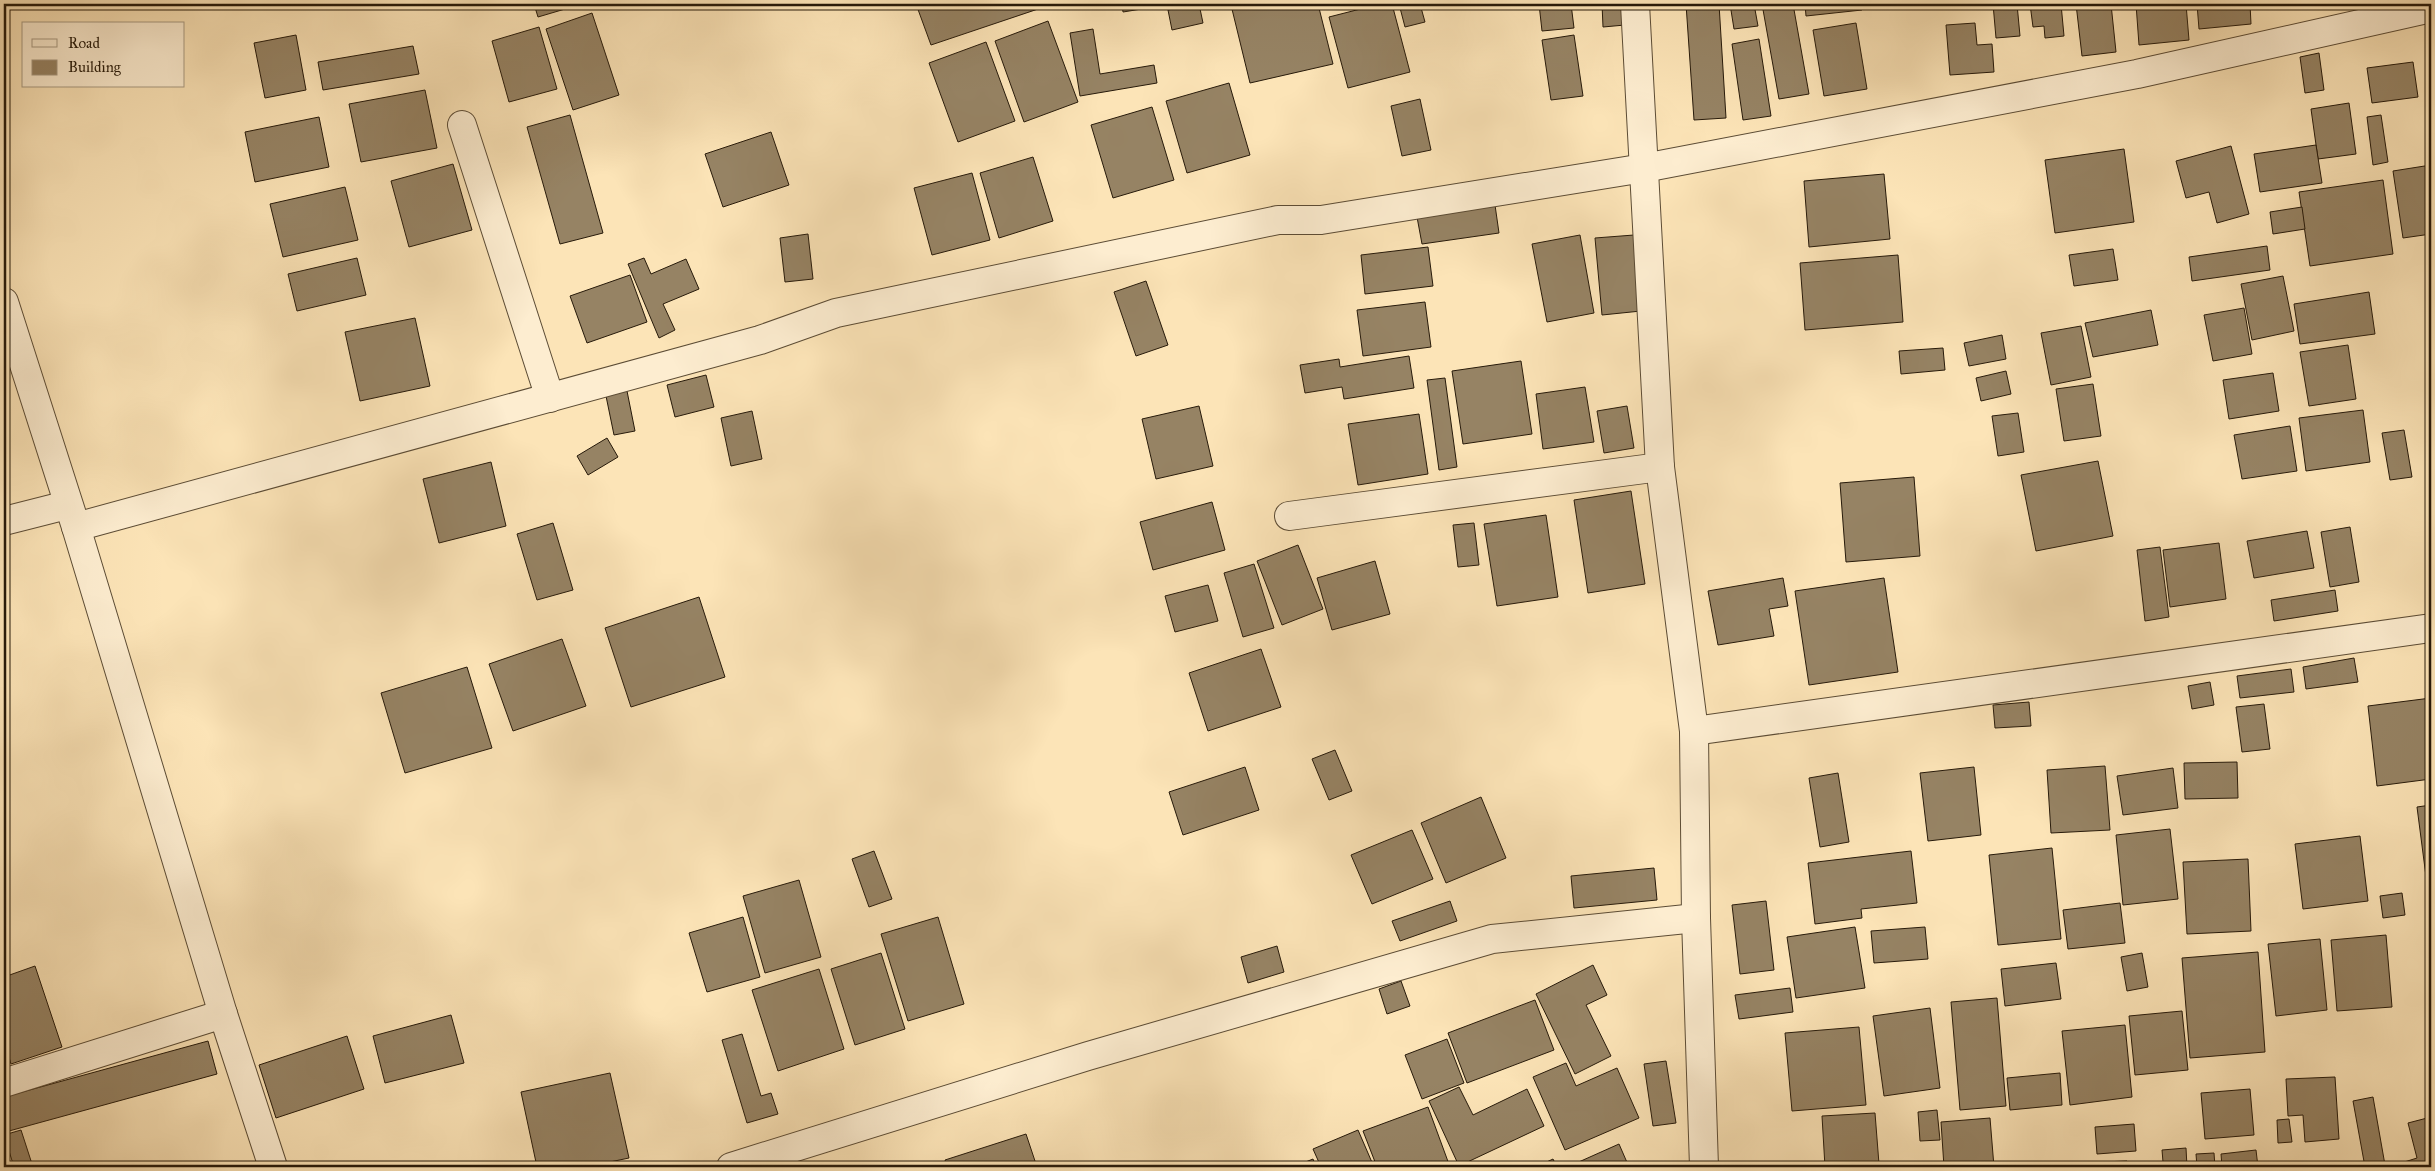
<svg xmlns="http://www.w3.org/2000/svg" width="2435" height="1171" viewBox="0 0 2435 1171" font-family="'IM FELL Great Primer',serif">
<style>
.building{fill:#968364;stroke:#271a0a}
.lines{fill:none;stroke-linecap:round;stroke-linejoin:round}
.minor-casing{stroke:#5c4c35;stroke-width:30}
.tertiary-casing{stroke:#5c4c35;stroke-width:30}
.minor{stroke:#fdedd0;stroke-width:28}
.tertiary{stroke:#fdedd0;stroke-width:28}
</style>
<rect width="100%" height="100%" fill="#fce4b7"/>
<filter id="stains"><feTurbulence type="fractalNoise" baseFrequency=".004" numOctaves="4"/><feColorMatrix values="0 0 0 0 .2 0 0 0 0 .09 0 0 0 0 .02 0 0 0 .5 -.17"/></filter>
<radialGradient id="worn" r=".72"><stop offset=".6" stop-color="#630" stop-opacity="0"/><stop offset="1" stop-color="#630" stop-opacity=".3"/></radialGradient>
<g class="building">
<path d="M534 4H582L538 17Z"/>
<path d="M916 4H1043L1044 7 931 45Z"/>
<path d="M1122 4H1172L1123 12Z"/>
<path d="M1199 4 1203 23 1172 30 1168 10Z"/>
<path d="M1318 4 1333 64 1250 83 1231 5Z"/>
<path d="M1380 4H1392L1410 72 1348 88 1329 17Z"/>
<path d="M1399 4H1420L1425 22 1405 27Z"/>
<path d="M1539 4H1571L1574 28 1542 31Z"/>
<path d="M1602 4H1624L1625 25 1603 27Z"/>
<path d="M1686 4H1719L1726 118 1694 120Z"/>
<path d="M1730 4H1754L1758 26 1734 29Z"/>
<path d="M1762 4H1793L1809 94 1779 99Z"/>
<path d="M1805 4H1861L1862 10 1806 16Z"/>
<path d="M1993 4H2017L2020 36 1996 38Z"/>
<path d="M2030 4H2061L2064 36 2045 38 2044 26 2033 27Z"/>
<path d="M2076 4H2111L2116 52 2082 56Z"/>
<path d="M2136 4H2186L2189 40 2139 45Z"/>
<path d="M2197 4H2250L2251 24 2199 29Z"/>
<path d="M592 13 619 95 573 110 546 29Z"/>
<path d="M1048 21 1078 102 1024 122 995 41Z"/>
<path d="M1856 23 1867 89 1824 96 1813 30Z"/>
<path d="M1975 23 1977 45 1992 44 1994 72 1950 75 1946 25Z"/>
<path d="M539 27 557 89 509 102 492 41Z"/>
<path d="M1093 29 1100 74 1154 65 1157 83 1080 96 1070 33Z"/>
<path d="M296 35 306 90 265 98 254 43Z"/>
<path d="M1574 35 1583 96 1551 100 1542 40Z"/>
<path d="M1759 39 1771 116 1743 120 1732 44Z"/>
<path d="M986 42 1015 121 958 142 929 63Z"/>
<path d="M413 46 419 74 323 90 318 62Z"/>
<path d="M2319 53 2324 90 2305 93 2300 57Z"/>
<path d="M2413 62 2418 97 2372 103 2367 68Z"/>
<path d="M1229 83 1250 155 1187 173 1166 101Z"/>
<path d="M425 90 437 148 361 162 349 104Z"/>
<path d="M1420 99 1431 150 1402 156 1391 106Z"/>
<path d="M2349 103 2356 154 2318 159 2311 109Z"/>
<path d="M1152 107 1174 180 1113 198 1091 125Z"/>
<path d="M570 115 603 233 560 244 527 127Z"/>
<path d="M2381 115 2388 162 2373 165 2367 117Z"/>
<path d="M319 117 329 167 255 182 245 132Z"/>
<path d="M771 132 789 185 723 207 705 154Z"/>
<path d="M2316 145 2322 183 2260 192 2254 154Z"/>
<path d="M2231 146 2249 214 2217 223 2209 192 2186 198 2176 161Z"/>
<path d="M2124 149 2134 222 2055 233 2045 160Z"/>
<path d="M1033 157 1053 221 999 238 980 173Z"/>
<path d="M453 164 472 230 409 247 391 181Z"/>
<path d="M2431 165V234L2403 238 2393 171Z"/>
<path d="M972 173 990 240 932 255 914 188Z"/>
<path d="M1884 174 1890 239 1809 247 1804 181Z"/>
<path d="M2383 180 2393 254 2310 266 2299 192Z"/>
<path d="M345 187 358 240 283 257 270 204Z"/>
<path d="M1495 205 1499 233 1422 244 1417 217Z"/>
<path d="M2302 207 2305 229 2273 234 2270 212Z"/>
<path d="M808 234 813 279 785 282 780 238Z"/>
<path d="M1580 235 1594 313 1547 322 1532 244Z"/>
<path d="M1634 235 1641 311 1602 315 1595 238Z"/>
<path d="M2267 246 2270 270 2192 281 2189 257Z"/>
<path d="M1428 247 1433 286 1365 294 1361 255Z"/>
<path d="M2113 249 2118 280 2074 286 2069 255Z"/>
<path d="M1898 255 1903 322 1805 330 1800 263Z"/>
<path d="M357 258 366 295 297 311 288 274Z"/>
<path d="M644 258 651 274 686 259 699 289 663 304 675 330 659 338 628 264Z"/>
<path d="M630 275 647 322 587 343 570 296Z"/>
<path d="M2283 276 2294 331 2252 340 2241 284Z"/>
<path d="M1146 281 1168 345 1136 356 1114 292Z"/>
<path d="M2369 292 2375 334 2300 344 2294 304Z"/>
<path d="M1425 302 1431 347 1363 356 1357 310Z"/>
<path d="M2244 308 2252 354 2213 361 2204 315Z"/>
<path d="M2151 310 2158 345 2093 357 2085 323Z"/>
<path d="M415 318 430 386 360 401 345 332Z"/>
<path d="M2081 326 2091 377 2051 385 2041 333Z"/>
<path d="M2002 335 2006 359 1969 366 1964 343Z"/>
<path d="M2348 345 2356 399 2309 406 2300 352Z"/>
<path d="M1943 348 1945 370 1901 374 1899 351Z"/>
<path d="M1409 356 1414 388 1344 399 1342 387 1305 393 1300 365 1339 359 1340 367Z"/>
<path d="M1521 361 1532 434 1463 444 1452 371Z"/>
<path d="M2006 371 2011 394 1981 401 1976 378Z"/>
<path d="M2273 373 2279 411 2229 419 2223 380Z"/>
<path d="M706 375 714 407 675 417 667 385Z"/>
<path d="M1445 378 1457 467 1439 470 1427 380Z"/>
<path d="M2093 384 2101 436 2064 441 2056 389Z"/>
<path d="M1585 387 1594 442 1543 449 1536 394Z"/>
<path d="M627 391 635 431 614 435 606 396Z"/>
<path d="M1199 406 1213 466 1156 479 1142 419Z"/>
<path d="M1627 406 1634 448 1604 453 1597 411Z"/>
<path d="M2363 410 2370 462 2306 471 2299 418Z"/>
<path d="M752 411 762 459 731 466 721 418Z"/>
<path d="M2018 413 2024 452 1998 456 1992 416Z"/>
<path d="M1419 414 1428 474 1358 485 1348 424Z"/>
<path d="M2290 426 2297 471 2242 479 2234 435Z"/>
<path d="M2404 430 2412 477 2390 480 2382 433Z"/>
<path d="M607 438 618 457 588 475 577 456Z"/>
<path d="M2098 461 2113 536 2036 551 2021 475Z"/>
<path d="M491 462 506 526 439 543 423 479Z"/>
<path d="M1914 477 1920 556 1846 562 1840 483Z"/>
<path d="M1631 491 1645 584 1588 593 1574 500Z"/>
<path d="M1212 502 1225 550 1153 570 1140 522Z"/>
<path d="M1546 515 1558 597 1497 606 1484 524Z"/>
<path d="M553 523 573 590 537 600 517 534Z"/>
<path d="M1474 523 1479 565 1458 567 1453 525Z"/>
<path d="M2350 527 2359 582 2330 587 2321 532Z"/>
<path d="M2307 531 2314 568 2254 578 2247 541Z"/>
<path d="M2219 543 2226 599 2170 607 2163 550Z"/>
<path d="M1298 545 1323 609 1282 625 1257 561Z"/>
<path d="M2160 547 2169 617 2145 621 2137 550Z"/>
<path d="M1375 561 1390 614 1332 630 1317 578Z"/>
<path d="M1254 564 1274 628 1243 637 1224 573Z"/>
<path d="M1783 578 1788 606 1769 609 1774 636 1718 645 1708 591Z"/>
<path d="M1884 578 1898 672 1809 685 1795 591Z"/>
<path d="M1208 585 1218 621 1175 632 1165 596Z"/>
<path d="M2335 590 2338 611 2274 621 2271 600Z"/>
<path d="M699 597 725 677 631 707 605 628Z"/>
<path d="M562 639 586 706 513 731 489 664Z"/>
<path d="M1261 649 1281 707 1208 731 1189 673Z"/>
<path d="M2354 658 2358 682 2306 689 2303 667Z"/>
<path d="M467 667 492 748 405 773 381 693Z"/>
<path d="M2291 669 2294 692 2240 698 2237 676Z"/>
<path d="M2210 682 2214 705 2192 709 2188 686Z"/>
<path d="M2431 698V779L2377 786 2368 706Z"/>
<path d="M2029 702 2031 726 1995 728 1993 705Z"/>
<path d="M2264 704 2270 749 2242 752 2236 707Z"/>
<path d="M1335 750 1352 791 1329 800 1312 759Z"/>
<path d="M2237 762 2238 798 2185 799 2184 763Z"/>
<path d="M2105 766 2110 830 2051 833 2047 770Z"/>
<path d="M1245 767 1259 810 1183 835 1169 792Z"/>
<path d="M1974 767 1981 835 1928 841 1920 773Z"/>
<path d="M2173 768 2178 808 2123 815 2117 776Z"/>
<path d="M1838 773 1849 842 1820 847 1809 778Z"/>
<path d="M1481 797 1506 858 1446 883 1421 823Z"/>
<path d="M2431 805V891L2428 892 2417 807Z"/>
<path d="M2170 829 2178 899 2123 905 2116 835Z"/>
<path d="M1412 830 1433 879 1372 904 1351 855Z"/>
<path d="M2360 836 2368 901 2303 909 2295 844Z"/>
<path d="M2052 848 2061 939 1998 945 1989 855Z"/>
<path d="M874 851 892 899 869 907 852 859Z"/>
<path d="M1911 851 1917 903 1861 909 1862 918 1815 924 1808 863Z"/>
<path d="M2248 859 2251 931 2187 934 2183 862Z"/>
<path d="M1654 868 1657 900 1574 908 1571 876Z"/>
<path d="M799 880 821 957 765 973 743 896Z"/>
<path d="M2402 893 2405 915 2383 918 2380 896Z"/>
<path d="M1450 901 1457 921 1400 941 1392 921Z"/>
<path d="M1766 901 1774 970 1740 974 1732 905Z"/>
<path d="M2120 903 2125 943 2068 949 2063 910Z"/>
<path d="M743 917 760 977 707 992 689 933Z"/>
<path d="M938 917 964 1004 908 1021 881 934Z"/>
<path d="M1855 927 1865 988 1796 998 1787 937Z"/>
<path d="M1925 927 1928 959 1874 963 1871 931Z"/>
<path d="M2386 935 2392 1007 2337 1011 2331 940Z"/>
<path d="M2320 939 2327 1010 2276 1016 2268 944Z"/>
<path d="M1277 946 1284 972 1248 983 1241 957Z"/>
<path d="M2258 952 2265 1052 2190 1058 2182 958Z"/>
<path d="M881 953 905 1029 855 1045 831 969Z"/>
<path d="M2142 953 2148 987 2127 991 2121 957Z"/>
<path d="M2056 963 2061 999 2005 1006 2001 969Z"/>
<path d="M1593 965 1607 995 1586 1005 1611 1056 1575 1074 1536 994Z"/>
<path d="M35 966 62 1047 11 1064 4 1041V977Z"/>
<path d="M819 969 844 1049 778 1071 752 990Z"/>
<path d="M1401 981 1410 1006 1387 1014 1379 989Z"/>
<path d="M1790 988 1793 1012 1739 1019 1735 995Z"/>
<path d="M1997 998 2006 1106 1960 1110 1951 1002Z"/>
<path d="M1535 1000 1554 1050 1467 1083 1448 1033Z"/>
<path d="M1930 1008 1940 1088 1884 1096 1873 1016Z"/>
<path d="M2182 1011 2188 1070 2135 1075 2129 1016Z"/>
<path d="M451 1015 464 1063 385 1083 373 1036Z"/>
<path d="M2125 1025 2132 1097 2070 1105 2062 1031Z"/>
<path d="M1859 1027 1866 1105 1792 1111 1785 1033Z"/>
<path d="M742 1034 761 1096 771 1093 778 1114 747 1123 722 1040Z"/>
<path d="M347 1036 364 1089 276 1118 259 1065Z"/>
<path d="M1447 1039 1464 1083 1422 1099 1405 1055Z"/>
<path d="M208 1041 217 1074 9 1131 4 1110V1097Z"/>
<path d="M1666 1061 1676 1123 1653 1126 1644 1064Z"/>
<path d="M1566 1063 1576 1086 1617 1068 1639 1118 1565 1150 1533 1077Z"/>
<path d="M610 1073 629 1158 586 1167H537L521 1092Z"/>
<path d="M2060 1073 2062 1105 2010 1110 2007 1078Z"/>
<path d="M2335 1077 2339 1139 2305 1142 2303 1115 2288 1116 2286 1079Z"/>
<path d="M1459 1087 1473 1115 1527 1089 1544 1126 1459 1166 1429 1101Z"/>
<path d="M2250 1089 2254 1135 2205 1139 2201 1093Z"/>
<path d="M2373 1097 2385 1165 2365 1167 2353 1101Z"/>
<path d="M1428 1107 1450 1167H1377L1363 1131Z"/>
<path d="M1937 1110 1940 1140 1920 1141 1918 1112Z"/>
<path d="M1875 1113 1879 1164 1825 1167 1822 1116Z"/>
<path d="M2431 1117V1163L2415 1167H2399L2398 1164 2417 1158 2408 1123Z"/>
<path d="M1990 1118 1994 1167H1944L1941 1122Z"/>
<path d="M2289 1119 2292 1142 2278 1143 2277 1120Z"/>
<path d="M2134 1124 2136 1151 2097 1154 2095 1127Z"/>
<path d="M21 1130 33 1167H14L4 1135Z"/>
<path d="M1358 1130 1374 1167H1321L1313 1149Z"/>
<path d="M1026 1134 1037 1167H947L945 1160Z"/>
<path d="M1619 1144 1629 1167H1573L1572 1165Z"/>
<path d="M2186 1148 2187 1167H2152V1163L2163 1162 2162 1150Z"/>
<path d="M2256 1150 2258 1167H2222L2221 1154Z"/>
<path d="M4 1152 10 1167H4Z"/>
<path d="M2214 1153 2215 1167H2197L2196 1154Z"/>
<path d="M1313 1159 1316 1167H1293Z"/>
<path d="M1553 1159 1557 1167H1536Z"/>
<path d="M2127 1161V1167H2103L2102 1162Z"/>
<path d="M1129 1163 1130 1167H1117Z"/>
<path d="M1942 1163V1167H1903V1164Z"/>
</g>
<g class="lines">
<defs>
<g id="minor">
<path d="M462 125 550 398"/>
<path d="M4 302 76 527 223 1014 273 1167"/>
<path d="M1289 516 1660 467"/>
<path d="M4 521 67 505"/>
<path d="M76 527 760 340 836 313 1278 220H1321L1644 168 2137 74 2431 8"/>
<path d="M1694 731 2431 628"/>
<path d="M4 1083 223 1014"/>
<path d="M731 1167 1088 1056 1492 939 1696 918"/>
</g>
<path id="tertiary" d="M1635 4 1660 467 1694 731 1696 918 1704 1167"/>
</defs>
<use href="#minor" class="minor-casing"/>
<use href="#tertiary" class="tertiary-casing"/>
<use href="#minor" class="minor"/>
<use href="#tertiary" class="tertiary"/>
</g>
<rect width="2435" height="1171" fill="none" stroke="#fce4b7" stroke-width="20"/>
<rect x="5" y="5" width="2425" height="1161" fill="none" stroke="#271a0a" stroke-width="2.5"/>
<rect x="10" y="10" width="2415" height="1151" fill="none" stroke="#271a0a"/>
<rect x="22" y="22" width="162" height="65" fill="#fdedd0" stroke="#a79981"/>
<rect x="32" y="39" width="25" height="8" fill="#fdedd0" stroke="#a79981"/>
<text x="68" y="48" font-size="15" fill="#271a0a">Road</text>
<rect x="32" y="60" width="25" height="15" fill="#968364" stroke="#a79981"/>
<text x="68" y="72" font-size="15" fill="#271a0a">Building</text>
<rect width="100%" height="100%" filter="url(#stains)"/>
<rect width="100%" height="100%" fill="url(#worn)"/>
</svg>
